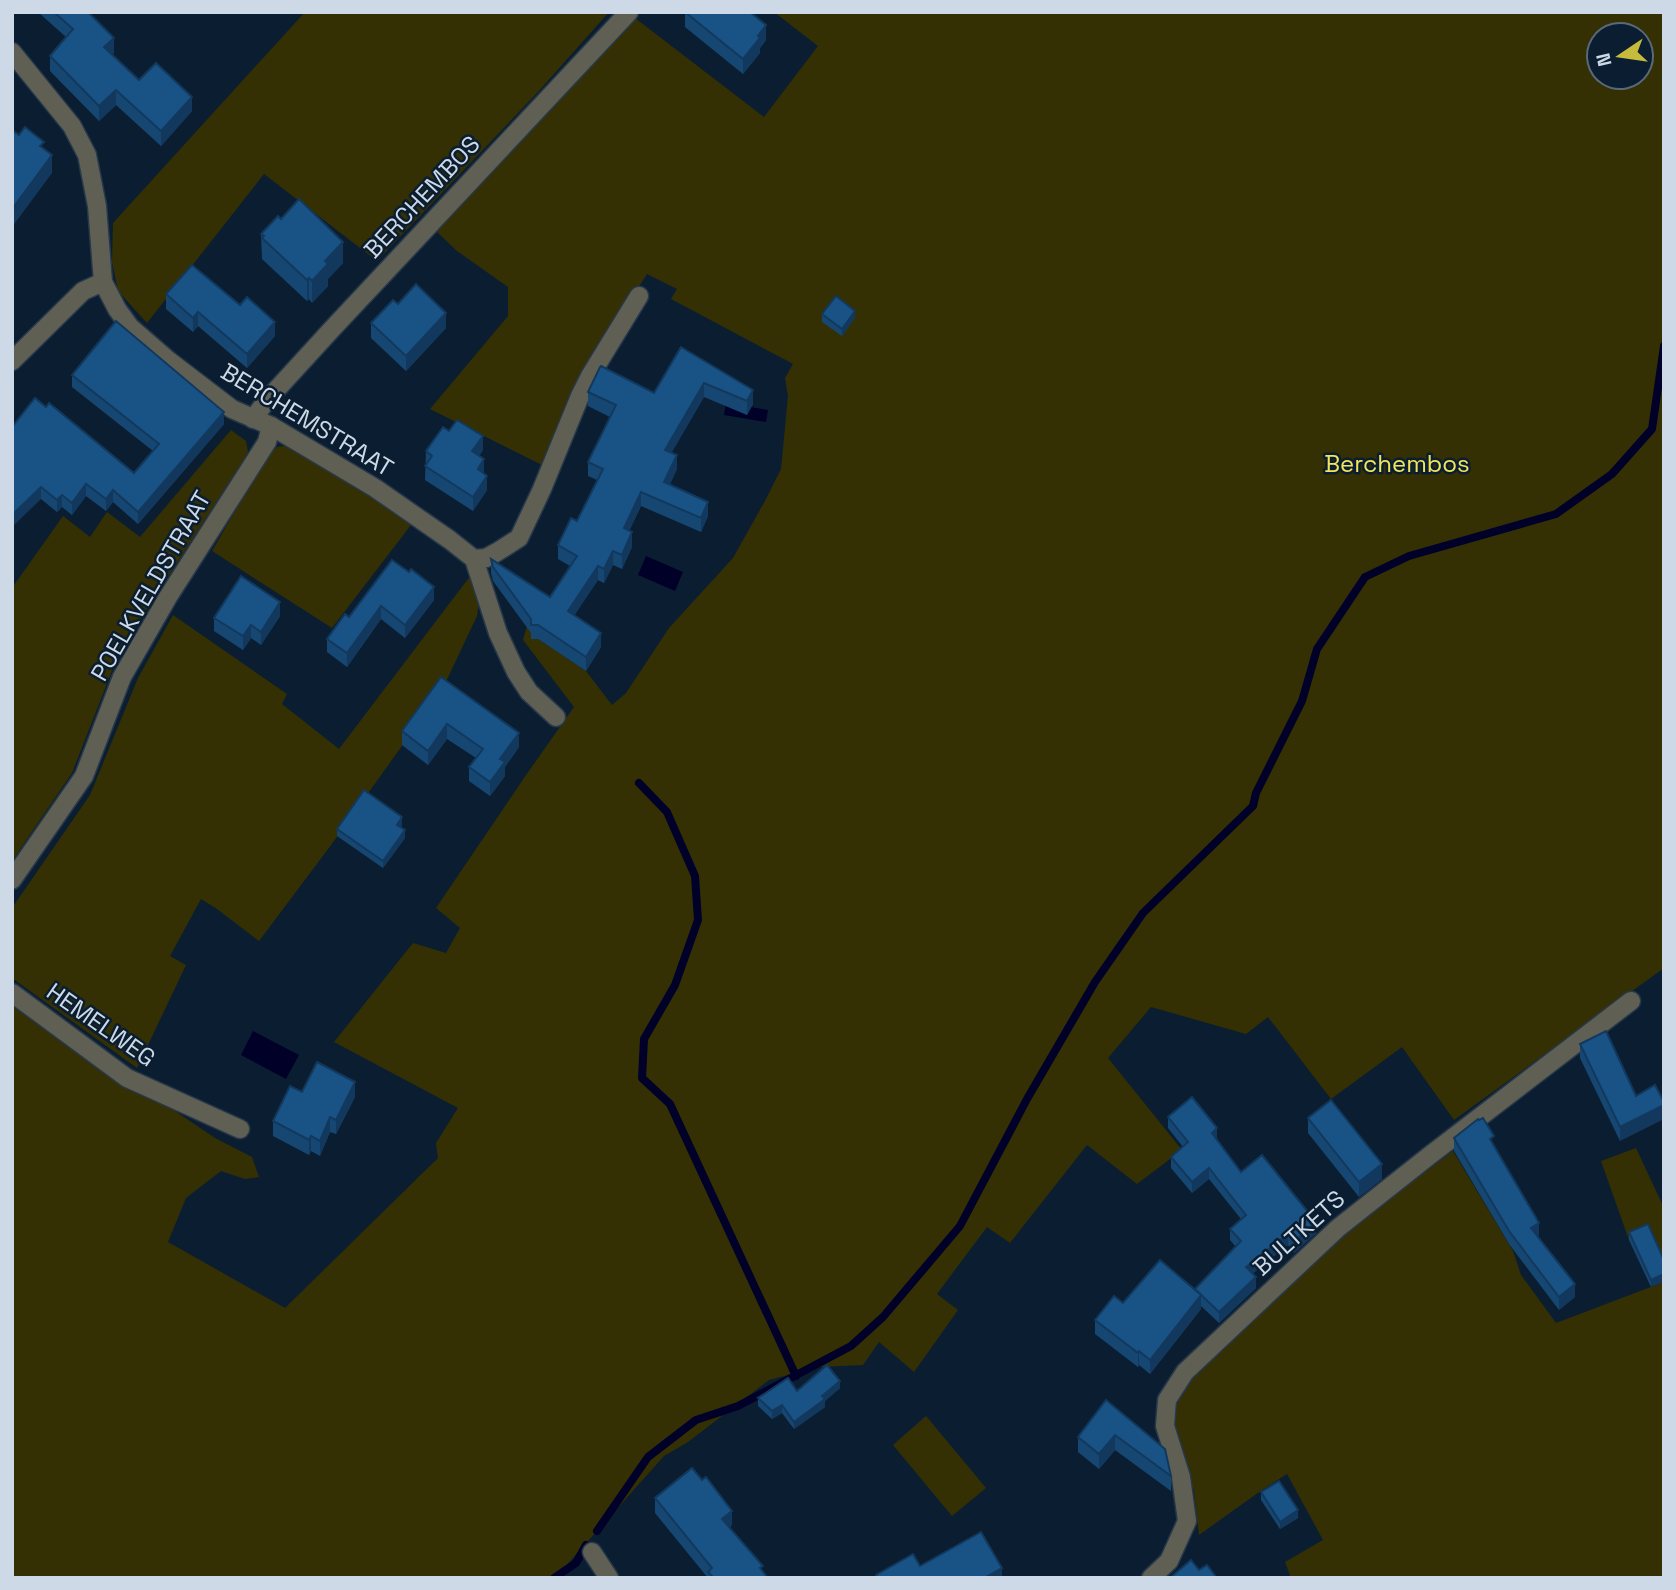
<svg xmlns="http://www.w3.org/2000/svg" width="1676" height="1590" viewBox="0 0 1676 1590" font-family="'Space Grotesk',sans-serif">
<style>
.green{fill:#343003;fill-rule:evenodd}
.water{fill:#000029}
.lines{fill:none;stroke-linecap:round;stroke-linejoin:round}
.stream{stroke:#000029;stroke-width:8}
.street-casing{stroke:#26384a;stroke-width:21}
.street{stroke:#605f53;stroke-width:18}
.wall{fill:#164772}
.shaded-wall{fill:#12395d}
.building{fill:#195285;stroke:#12395d;stroke-width:2}
.labels{text-anchor:middle;stroke-width:5;stroke-linejoin:round;paint-order:stroke}
.street-label{font-size:24px;fill:#cdd9e6;stroke:#0b1e31}
.park-label{font-size:24px;fill:#f2e55a;stroke:#0b1e31}
</style>
<rect width="100%" height="100%" fill="#0b1e31"/>
<g class="green">
<path d="M305 12H406L410 14 412 12H609L538 92 377 261 264 174 147 323 118 291 112 262 113 223Z"/>
<path d="M774 12H1664V968L1454 1120 1402 1047 1331 1099 1268 1017 1246 1034 1151 1007 1108 1058 1182 1150 1137 1184 1087 1145 1010 1243 987 1227 937 1294 958 1310 914 1372 879 1342 863 1365 818 1367 769 1380 688 1442 664 1456 555 1578H12V1001L215 1138 252 1157 259 1177 245 1179 221 1171 186 1198 168 1242 285 1308 438 1158 436 1143 458 1108 334 1042 413 943 446 953 460 928 436 908 524 778 574 707 523 640 527 626 538 639 586 671 612 705 626 693 669 628 733 558 766 499 781 469 788 396 785 378 793 364 671 299 677 289 647 274 603 343 544 466 430 409 508 316V287L457 251 436 231 506 153 635 18 764 117 818 46ZM1599 35H1641V77H1599Z"/>
<path d="M231 430 246 441 248 452 243 461 143 615 115 663 72 773 12 861V588L63 516 90 537 107 512 140 537Z"/>
<path d="M290 445 414 521 332 628 212 551 266 457 277 447Z"/>
<path d="M471 575 479 603 477 616 442 690 331 845 259 941 217 909 201 899 170 956 186 965 137 1068 12 978V908L90 795 138 678 173 615 287 694 282 704 339 749Z"/>
<path d="M1636 1148 1664 1208V1267L1648 1232 1629 1240 1601 1161Z"/>
<path d="M1453 1151 1513 1251 1521 1275 1556 1323 1664 1282V1578H1291L1285 1562 1323 1540 1287 1474 1262 1490 1199 1535 1194 1491 1175 1426 1177 1404 1188 1383 1334 1241Z"/>
<path d="M926 1416 986 1488 952 1516 893 1445Z"/>
</g>
<g class="water">
<path d="M726 403 768 410 766 422 724 415Z"/>
<path d="M646 556 683 572 675 591 638 575Z"/>
<path d="M253 1031 299 1055 286 1079 241 1055Z"/>
</g>
<g class="lines">
<g class="stream">
<path d="M639 783 667 812 695 876 698 920 675 985 644 1039 642 1078 670 1104 796 1376"/>
<path d="M597 1531 648 1457 696 1420 738 1406 851 1346 883 1317 960 1226 1027 1099 1095 982 1143 913 1253 806 1256 793 1302 701 1317 649 1365 577 1409 556 1556 514 1612 474 1652 429 1664 346"/>
<path d="M554 1578 576 1563 586 1545"/>
</g>
<defs>
<g id="street">
<path d="M12 52 72 126 87 155 97 206 103 282 117 309 130 327 168 360 232 409 271 426 375 488 450 540 474 559 498 633 516 672 529 692 556 717"/>
<path d="M12 361 83 291 103 282"/>
<path d="M253 419 267 400 332 329 629 12"/>
<path d="M474 559 486 558 497 552 519 538 542 489 580 396 590 376 639 296"/>
<path d="M12 880 84 776 122 677 168 597 267 442 271 426"/>
<path d="M12 993 127 1078 240 1129"/>
<path d="M592 1552 609 1578"/>
<path d="M1151 1578 1169 1561 1187 1521 1181 1477 1165 1426 1167 1400 1185 1372 1338 1228 1429 1156 1631 1001"/>
</g>
</defs>
<use href="#street" class="street-casing"/>
<use href="#street" class="street"/>
</g>
<g class="wall">
<path d="M38 12H88L114 53 112 55 139 80 192 111 161 146 116 105 99 121 50 71V56L66 37Z"/>
<path d="M685 12 766 40 760 48V53L743 74 685 27Z"/>
<path d="M261 234 343 263 328 279V286L312 303 309 299 307 301 262 259Z"/>
<path d="M166 294 275 336 247 368 198 326 193 332 166 309Z"/>
<path d="M398 304 446 328 406 371 371 338V323Z"/>
<path d="M822 314 855 318 842 336 822 322Z"/>
<path d="M681 347 753 404 747 415 704 397 671 453 677 469 670 484 708 516 701 532 641 506 629 531 632 547 622 569 613 565 604 583 598 580 574 615 601 647 586 671 538 639H531V633L493 581 491 573V559L550 597 570 566 558 559V545L577 521 597 480 588 476V462L610 417 588 406V392L654 393Z"/>
<path d="M72 375 224 424 138 524 113 502 106 511 86 496 72 515 62 507 57 512 41 499 12 427 134 473 153 451 72 387Z"/>
<path d="M483 450 479 456 487 490 473 511 425 480 426 451Z"/>
<path d="M392 560 434 600 405 638 381 619 347 667 327 652V639L349 617Z"/>
<path d="M280 616 261 645 251 638 243 650 214 631V618Z"/>
<path d="M441 677 519 747 505 767V776L490 796 469 781V767L476 758 447 739 428 765 402 745V731Z"/>
<path d="M402 825 401 827 405 838 383 868 337 836V829Z"/>
<path d="M1580 1044 1636 1096 1620 1141 1580 1058Z"/>
<path d="M302 1092 355 1097 336 1134 330 1132 320 1156 311 1151 309 1155 273 1136V1121Z"/>
<path d="M1168 1117 1217 1139 1241 1172 1316 1233 1294 1253 1288 1245 1253 1273 1256 1288 1219 1323 1201 1306V1309L1150 1374 1139 1365 1138 1367 1095 1334V1320L1123 1303 1195 1290 1236 1247 1230 1240V1229L1241 1219 1209 1179 1192 1193 1171 1168V1157L1183 1147 1168 1128Z"/>
<path d="M1308 1118 1382 1179 1359 1197 1308 1133Z"/>
<path d="M1454 1138 1494 1146 1538 1237 1575 1297 1559 1310 1509 1244 1454 1151Z"/>
<path d="M1629 1232 1664 1260 1651 1287 1629 1240Z"/>
<path d="M840 1388 825 1401V1407L794 1429 782 1413 772 1419 758 1406V1398L797 1391Z"/>
<path d="M1106 1400 1171 1476V1491L1115 1450 1099 1469 1078 1452V1437Z"/>
<path d="M702 1480 732 1525 730 1527 767 1578H708L655 1513V1498Z"/>
<path d="M1261 1492 1298 1518 1280 1529 1261 1500Z"/>
</g>
<g class="shaded-wall">
<path d="M766 25V40L760 48V53L743 74V59Z"/>
<path d="M114 38V53L104 62V47Z"/>
<path d="M116 90V105L99 121V106Z"/>
<path d="M192 97V111L161 146V131Z"/>
<path d="M52 155V173L12 227V209Z"/>
<path d="M343 242V263L328 279V286L312 303V281L325 261Z"/>
<path d="M309 278V299L307 301V280Z"/>
<path d="M855 311V318L842 336V329Z"/>
<path d="M198 312V326L193 332V318Z"/>
<path d="M446 313V328L406 371V356Z"/>
<path d="M275 322V336L247 368V354Z"/>
<path d="M704 383V397L665 464V450Z"/>
<path d="M753 390V404L747 415V401Z"/>
<path d="M224 412V424L138 524V512Z"/>
<path d="M483 436V450L472 466V451Z"/>
<path d="M677 455V469L664 496V482Z"/>
<path d="M484 459V474L478 469Z"/>
<path d="M487 476V490L473 511V497Z"/>
<path d="M86 484V496L72 515V503Z"/>
<path d="M41 487V499L12 527V515Z"/>
<path d="M113 490V502L106 511V499Z"/>
<path d="M641 492V506L624 542V528Z"/>
<path d="M62 495V507L57 512V500Z"/>
<path d="M708 502V516L701 532V518Z"/>
<path d="M632 532V547L622 569V555Z"/>
<path d="M613 551V565L604 583V569Z"/>
<path d="M598 566V580L568 625V611Z"/>
<path d="M434 587V600L405 638V625Z"/>
<path d="M280 602V616L261 645V632Z"/>
<path d="M381 606V619L347 667V653Z"/>
<path d="M251 625V638L243 650V636Z"/>
<path d="M601 633V647L586 671V657Z"/>
<path d="M447 724V739L428 765V751Z"/>
<path d="M519 733V747L505 767V776L490 796V782L500 759Z"/>
<path d="M402 817V825L397 833V825Z"/>
<path d="M405 830V838L383 868V861Z"/>
<path d="M355 1082V1097L336 1134V1120Z"/>
<path d="M1664 1105V1119L1620 1141V1127Z"/>
<path d="M330 1117V1132L320 1156V1141Z"/>
<path d="M1217 1128V1140L1212 1133Z"/>
<path d="M311 1136V1151L309 1155V1140Z"/>
<path d="M1382 1164V1179L1359 1197V1182Z"/>
<path d="M1209 1168V1179L1192 1193V1182Z"/>
<path d="M1316 1222V1233L1294 1253V1242Z"/>
<path d="M1539 1223V1237L1531 1241V1228Z"/>
<path d="M1288 1234V1245L1246 1279V1267Z"/>
<path d="M1664 1274V1282L1651 1287V1280Z"/>
<path d="M1256 1277V1288L1219 1323V1312Z"/>
<path d="M1575 1284V1297L1559 1310V1297Z"/>
<path d="M1201 1295V1309L1150 1374V1360Z"/>
<path d="M1139 1351V1365L1138 1367V1353Z"/>
<path d="M840 1381V1388L825 1401V1407L794 1429V1422Z"/>
<path d="M782 1405V1413L772 1419V1411Z"/>
<path d="M1115 1435V1450L1099 1469V1454Z"/>
<path d="M1298 1510V1518L1280 1529V1522Z"/>
<path d="M732 1511V1525L722 1533V1519Z"/>
<path d="M1002 1568V1578H984Z"/>
</g>
<g class="building">
<path d="M54 12H88L114 38 104 47 139 80 156 63 192 97 161 131 116 90 99 106 50 56 73 29Z"/>
<path d="M685 12H750L766 25 758 36 760 38 743 59Z"/>
<path d="M25 127 44 142 40 146 52 155 12 209V130L19 135Z"/>
<path d="M299 199 343 242 325 261 328 264 312 281 309 278 307 280 262 238 264 236 261 234 278 216 281 219Z"/>
<path d="M192 265 240 305 247 297 275 322 247 354 198 312 193 318 166 294Z"/>
<path d="M416 284 446 313 406 356 371 323 393 300 398 304Z"/>
<path d="M836 296 855 311 842 329 822 314Z"/>
<path d="M116 321 224 412 138 512 113 490 106 499 86 484 72 503 62 495 57 500 41 487 12 515V427L35 398 46 407 49 403 134 473 159 444 72 375Z"/>
<path d="M681 347 753 390 747 401 704 383 665 450 677 455 664 482 708 502 701 518 641 492 624 528 632 532 622 555 613 551 604 569 598 566 568 611 601 633 586 657 538 625H531V619L493 567 491 559 550 597 577 556 558 545 571 518 577 521 603 469 588 462 616 405 588 392 600 367 601 366 654 393Z"/>
<path d="M457 420 483 436 472 451 484 459 478 469 487 476 473 497 425 466 432 456 426 451 443 427 449 431Z"/>
<path d="M392 560 409 572 411 569 434 587 405 625 381 606 347 653 327 639 345 614 349 617Z"/>
<path d="M241 576 280 602 261 632 251 625 243 636 214 618Z"/>
<path d="M441 677 519 733 500 759 505 762 490 782 469 767 483 749 447 724 428 751 402 731Z"/>
<path d="M364 790 402 817 397 825 405 830 383 861 337 829Z"/>
<path d="M1606 1031 1636 1096 1655 1085 1664 1102V1105L1620 1127 1580 1044Z"/>
<path d="M317 1062 355 1082 336 1120 330 1117 320 1141 311 1136 309 1140 273 1121 290 1086 302 1092Z"/>
<path d="M1192 1097 1217 1128 1212 1133 1241 1172 1262 1155 1316 1222 1294 1242 1288 1234 1246 1267 1256 1277 1219 1312 1195 1289 1241 1241 1230 1229 1246 1215 1209 1168 1192 1182 1171 1157 1188 1142 1168 1117Z"/>
<path d="M1331 1100 1382 1164 1359 1182 1308 1118Z"/>
<path d="M1483 1118 1494 1136 1490 1139 1539 1223 1531 1228 1575 1284 1559 1297 1509 1231 1454 1138 1478 1119 1479 1120Z"/>
<path d="M1648 1224 1664 1260V1274L1651 1280 1629 1232Z"/>
<path d="M1160 1260 1201 1295 1150 1360 1139 1351 1138 1353 1095 1320 1114 1296 1123 1303Z"/>
<path d="M827 1365 840 1381 822 1396 825 1399 794 1422 782 1405 772 1411 758 1398 788 1378 797 1391Z"/>
<path d="M1106 1400 1165 1449 1171 1476 1115 1435 1099 1454 1078 1437Z"/>
<path d="M692 1468 702 1480 706 1477 732 1511 722 1519 763 1566 760 1568 767 1577 766 1578H714L708 1572 712 1568 655 1498Z"/>
<path d="M1279 1481 1298 1510 1280 1522 1261 1492Z"/>
<path d="M981 1532 1002 1568 984 1578 982 1577 980 1578H878L876 1575 913 1554 920 1566Z"/>
<path d="M1191 1560 1199 1570 1207 1565 1217 1578H1170Z"/>
</g>
<g class="labels">
<g class="street-label">
<text transform="translate(422 197) rotate(-47)" y="8">BERCHEMBOS</text>
<text transform="translate(307 420) rotate(31)" y="8">BERCHEMSTRAAT</text>
<text transform="translate(151 586) rotate(-60)" y="8">POELKVELDSTRAAT</text>
<text transform="translate(101 1025) rotate(35)" y="8">HEMELWEG</text>
<text transform="translate(1299 1233) rotate(-42)" y="8">BULTKETS</text>
</g>
<g class="park-label">
<text x="1397" y="472">Berchembos</text>
</g>
</g>
<rect width="1676" height="1590" fill="none" stroke="#cdd9e6" stroke-width="28"/>
<g transform="translate(1620 56) rotate(257)"><circle r="33" fill="#0b1e31" stroke="#596979" stroke-width="2"/>
<path d="M0-5L12 26L0 18L-12 26Z" fill="#c7bb3c"/>
<text y="-10" font-size="19" font-weight="bold" text-anchor="middle" fill="#cdd9e6">N</text>
</g>
</svg>
